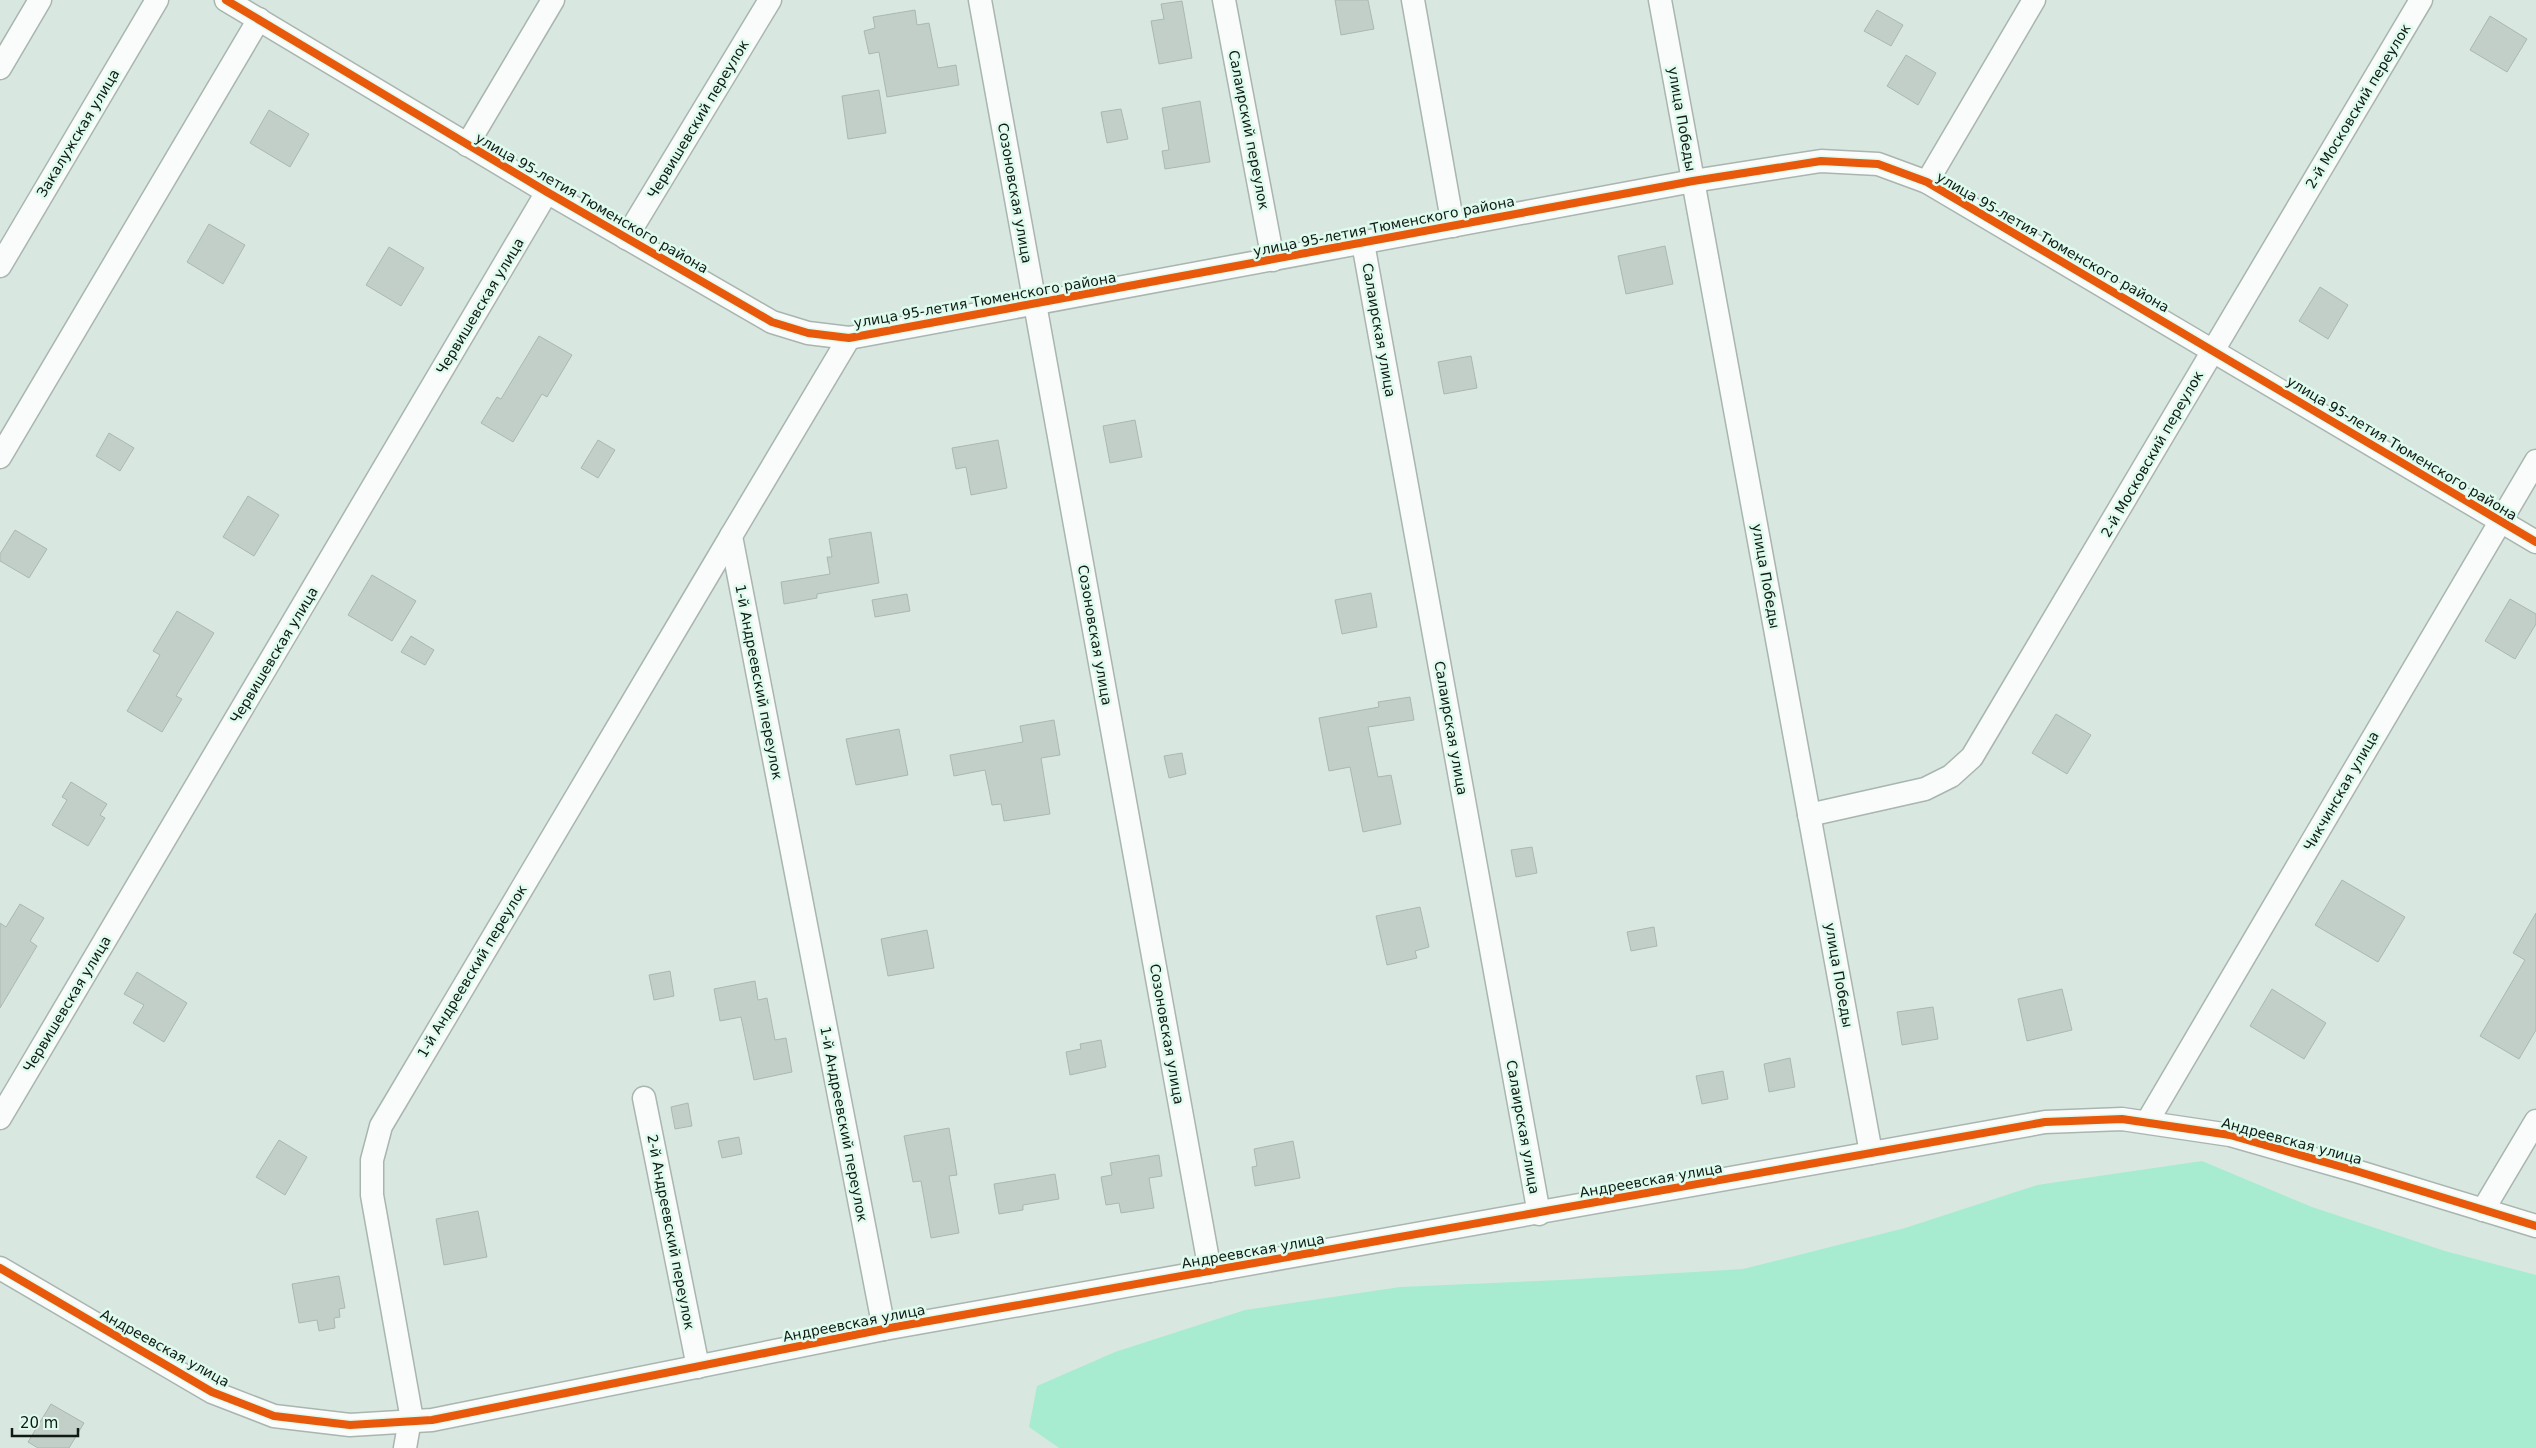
<svg xmlns="http://www.w3.org/2000/svg" width="2536" height="1448" viewBox="0 0 2536 1448" font-family="'DejaVu Sans',sans-serif">
<style>
.green{fill:#a7ecd0}
.building{fill:#c2cec8;stroke:#abb8b2}
.lines{fill:none;stroke-linecap:round;stroke-linejoin:round}
.minor-casing{stroke:#a9b5af;stroke-width:25}
.minor{stroke:#f9fcfa;stroke-width:22}
.cycleway-casing{stroke:#dffbee;stroke-width:11}
.cycleway{stroke:#e8590c;stroke-width:8}
.labels{text-anchor:middle;stroke-width:5;stroke-linejoin:round;paint-order:stroke}
.street-label{font-size:14px;fill:#0f1a15;stroke:#dffbee}
</style>
<rect width="100%" height="100%" fill="#d8e8e0"/>
<path class="green" d="M2202 1161 2312 1207 2445 1251 2536 1275V1448H1059L1029 1427 1037 1386 1115 1352 1245 1310 1400 1287 1561 1280 1743 1269 1905 1228 2037 1185Z"/>
<g class="building">
<path d="M1335 0H1368L1374 29 1341 35Z"/>
<path d="M1182 1 1192 58 1159 64 1151 21 1164 19 1161 4Z"/>
<path d="M915 10 917 25 929 23 938 68 956 65 959 85 887 97 879 52 869 54 864 31 875 28 873 17Z"/>
<path d="M1877 10 1903 25 1891 46 1864 31Z"/>
<path d="M2490 16 2527 39 2507 72 2470 50Z"/>
<path d="M1906 55 1936 73 1918 105 1887 86Z"/>
<path d="M879 90 886 133 848 139 842 96Z"/>
<path d="M1200 101 1210 162 1165 169 1162 151 1169 150 1162 108Z"/>
<path d="M1121 109 1128 139 1107 143 1101 112Z"/>
<path d="M269 110 309 134 290 167 250 143Z"/>
<path d="M209 224 245 245 223 284 187 262Z"/>
<path d="M1665 246 1673 284 1626 294 1618 256Z"/>
<path d="M389 247 424 268 401 306 366 285Z"/>
<path d="M2320 287 2348 305 2328 339 2299 321Z"/>
<path d="M539 336 572 355 547 397 542 394 513 442 481 423 497 397 501 399Z"/>
<path d="M1471 356 1477 388 1444 394 1438 362Z"/>
<path d="M1135 420 1142 457 1110 463 1103 426Z"/>
<path d="M109 433 134 448 120 471 96 456Z"/>
<path d="M598 440 615 450 598 478 581 468Z"/>
<path d="M998 440 1007 488 971 495 966 467 956 469 952 448Z"/>
<path d="M248 496 279 515 254 556 223 537Z"/>
<path d="M15 530 47 549 29 578 0 561V554Z"/>
<path d="M871 532 879 583 817 594V598L784 604 781 582 830 574 827 557H832L829 539Z"/>
<path d="M372 575 416 601 392 641 348 615Z"/>
<path d="M1371 593 1377 627 1342 634 1335 600Z"/>
<path d="M907 594 910 611 875 617 872 600Z"/>
<path d="M2510 599 2536 614V624L2515 659 2485 641Z"/>
<path d="M177 611 214 633 176 696 182 699 162 732 127 711 160 655 153 651Z"/>
<path d="M411 636 434 650 425 665 401 652Z"/>
<path d="M1410 697 1414 720 1368 727 1378 777 1391 775 1401 824 1363 832 1350 767 1329 771 1319 718 1379 707 1378 702Z"/>
<path d="M2056 714 2091 735 2067 774 2032 753Z"/>
<path d="M1054 720 1060 755 1041 758 1050 814 1004 821 1001 804 992 805 985 770 954 776 950 755 1023 742 1020 726Z"/>
<path d="M899 729 908 775 856 785 846 739Z"/>
<path d="M1182 753 1186 774 1169 778 1164 756Z"/>
<path d="M71 782 107 804 100 815 105 818 88 846 52 825 67 800 62 797Z"/>
<path d="M1532 847 1537 873 1516 877 1511 850Z"/>
<path d="M2342 880 2405 917 2378 962 2315 925Z"/>
<path d="M20 904 44 918 30 941 37 946 0 1008V923L6 927Z"/>
<path d="M1420 907 1429 947 1415 951 1417 958 1387 965 1376 916Z"/>
<path d="M2536 913V1030L2519 1059 2480 1036 2525 960 2513 953Z"/>
<path d="M1654 927 1657 946 1631 951 1627 932Z"/>
<path d="M927 930 934 968 888 976 881 939Z"/>
<path d="M670 971 674 996 654 1000 649 975Z"/>
<path d="M137 972 187 1003 164 1042 133 1023 144 1005 124 994Z"/>
<path d="M755 981 758 1000 767 998 775 1040 786 1038 792 1072 754 1080 741 1017 720 1021 714 989Z"/>
<path d="M2062 989 2072 1030 2027 1041 2018 999Z"/>
<path d="M2272 989 2326 1023 2304 1059 2250 1026Z"/>
<path d="M1933 1007 1938 1039 1902 1045 1897 1012Z"/>
<path d="M1101 1040 1106 1067 1070 1075 1066 1052 1081 1049 1080 1044Z"/>
<path d="M1790 1058 1795 1087 1769 1092 1764 1064Z"/>
<path d="M1723 1071 1728 1099 1702 1104 1696 1076Z"/>
<path d="M688 1103 692 1126 675 1129 671 1107Z"/>
<path d="M949 1128 957 1175 949 1176 959 1233 931 1238 921 1181 913 1182 904 1136Z"/>
<path d="M739 1137 742 1154 722 1158 718 1141Z"/>
<path d="M279 1140 307 1157 285 1195 256 1177Z"/>
<path d="M1293 1141 1300 1178 1255 1186 1252 1167 1257 1166 1254 1149Z"/>
<path d="M1159 1155 1162 1176 1149 1178 1154 1208 1121 1213 1119 1203 1106 1205 1101 1177 1112 1175 1110 1163Z"/>
<path d="M1055 1174 1059 1199 1023 1205V1210L999 1214 994 1184Z"/>
<path d="M478 1211 487 1257 444 1265 436 1219Z"/>
<path d="M339 1276 345 1308 339 1309 340 1317 334 1318 335 1328 319 1331 317 1320 299 1323 292 1284Z"/>
<path d="M51 1404 84 1423 69 1448H38L28 1442Z"/>
</g>
<g class="lines">
<defs>
<g id="minor">
<path d="M226 0 547 192 772 322 808 333 849 338 1693 181 1821 161 1878 164 1927 182 2536 542"/>
<path d="M980 0 1210 1271"/>
<path d="M1224 0 1273 260"/>
<path d="M1413 0 1453 226"/>
<path d="M1660 0 1871 1153"/>
<path d="M0 68 40 0"/>
<path d="M467 145 553 0"/>
<path d="M1927 182 2034 0"/>
<path d="M626 238 770 0"/>
<path d="M1363 243 1539 1214"/>
<path d="M0 266 157 0"/>
<path d="M849 338 731 536 884 1329"/>
<path d="M0 457 259 19"/>
<path d="M1809 815 1925 789 1951 776 1972 757 2421 0"/>
<path d="M644 1098 698 1367"/>
<path d="M0 1118 547 192"/>
<path d="M2147 1122 2536 461"/>
<path d="M2483 1210 2536 1121"/>
<path d="M0 1268 212 1392 274 1416 350 1425 432 1420 884 1329 2045 1122 2122 1119 2230 1135 2356 1171 2536 1226"/>
<path d="M405 1448 411 1414 372 1195V1160L381 1126 731 536"/>
</g>
</defs>
<use href="#minor" class="minor-casing"/>
<use href="#minor" class="minor"/>
<defs>
<g id="cycleway">
<path d="M226 0 547 192 772 322 808 333 849 338 1693 181 1821 161 1878 164 1927 182 2536 542"/>
<path d="M0 1268 212 1392 274 1416 350 1425 432 1420 884 1329 2045 1122 2122 1119 2230 1135 2356 1171 2536 1226"/>
</g>
</defs>
<use href="#cycleway" class="cycleway-casing"/>
<use href="#cycleway" class="cycleway"/>
</g>
<g class="labels">
<g class="street-label">
<text transform="translate(2358 106) rotate(-59)" y="5">2-й Московский переулок</text>
<text transform="translate(698 119) rotate(-59)" y="5">Червишевский переулок</text>
<text transform="translate(1682 119) rotate(80)" y="5">улица Победы</text>
<text transform="translate(1249 130) rotate(79)" y="5">Салаирский переулок</text>
<text transform="translate(78 133) rotate(-59)" y="5">Закалужская улица</text>
<text transform="translate(1015 193) rotate(80)" y="5">Созоновская улица</text>
<text transform="translate(592 203) rotate(30)" y="5">улица 95-летия Тюменского района</text>
<text transform="translate(1384 226) rotate(-11)" y="5">улица 95-летия Тюменского района</text>
<text transform="translate(2053 242) rotate(30)" y="5">улица 95-летия Тюменского района</text>
<text transform="translate(985 300) rotate(-10)" y="5">улица 95-летия Тюменского района</text>
<text transform="translate(480 306) rotate(-59)" y="5">Червишевская улица</text>
<text transform="translate(1379 330) rotate(80)" y="5">Салаирская улица</text>
<text transform="translate(2402 448) rotate(31)" y="5">улица 95-летия Тюменского района</text>
<text transform="translate(2152 454) rotate(-60)" y="5">2-й Московский переулок</text>
<text transform="translate(1766 576) rotate(80)" y="5">улица Победы</text>
<text transform="translate(1095 635) rotate(80)" y="5">Созоновская улица</text>
<text transform="translate(274 655) rotate(-59)" y="5">Червишевская улица</text>
<text transform="translate(759 682) rotate(79)" y="5">1-й Андреевский переулок</text>
<text transform="translate(1451 728) rotate(80)" y="5">Салаирская улица</text>
<text transform="translate(2341 791) rotate(-60)" y="5">Чикчинская улица</text>
<text transform="translate(472 971) rotate(-59)" y="5">1-й Андреевский переулок</text>
<text transform="translate(1839 975) rotate(80)" y="5">улица Победы</text>
<text transform="translate(67 1004) rotate(-59)" y="5">Червишевская улица</text>
<text transform="translate(1167 1034) rotate(80)" y="5">Созоновская улица</text>
<text transform="translate(844 1124) rotate(79)" y="5">1-й Андреевский переулок</text>
<text transform="translate(1523 1127) rotate(80)" y="5">Салаирская улица</text>
<text transform="translate(2292 1141) rotate(15)" y="5">Андреевская улица</text>
<text transform="translate(1651 1180) rotate(-10)" y="5">Андреевская улица</text>
<text transform="translate(671 1232) rotate(79)" y="5">2-й Андреевский переулок</text>
<text transform="translate(1253 1251) rotate(-10)" y="5">Андреевская улица</text>
<text transform="translate(854 1323) rotate(-11)" y="5">Андреевская улица</text>
<text transform="translate(165 1348) rotate(29)" y="5">Андреевская улица</text>
</g>
</g>
<path d="M12 1428v8h66v-8" fill="none" stroke="#0f1a15" stroke-width="2.5"/>
<text x="20" y="1428" font-size="15" fill="#0f1a15" stroke="#dffbee" stroke-width="4" paint-order="stroke">20 m</text>
</svg>
